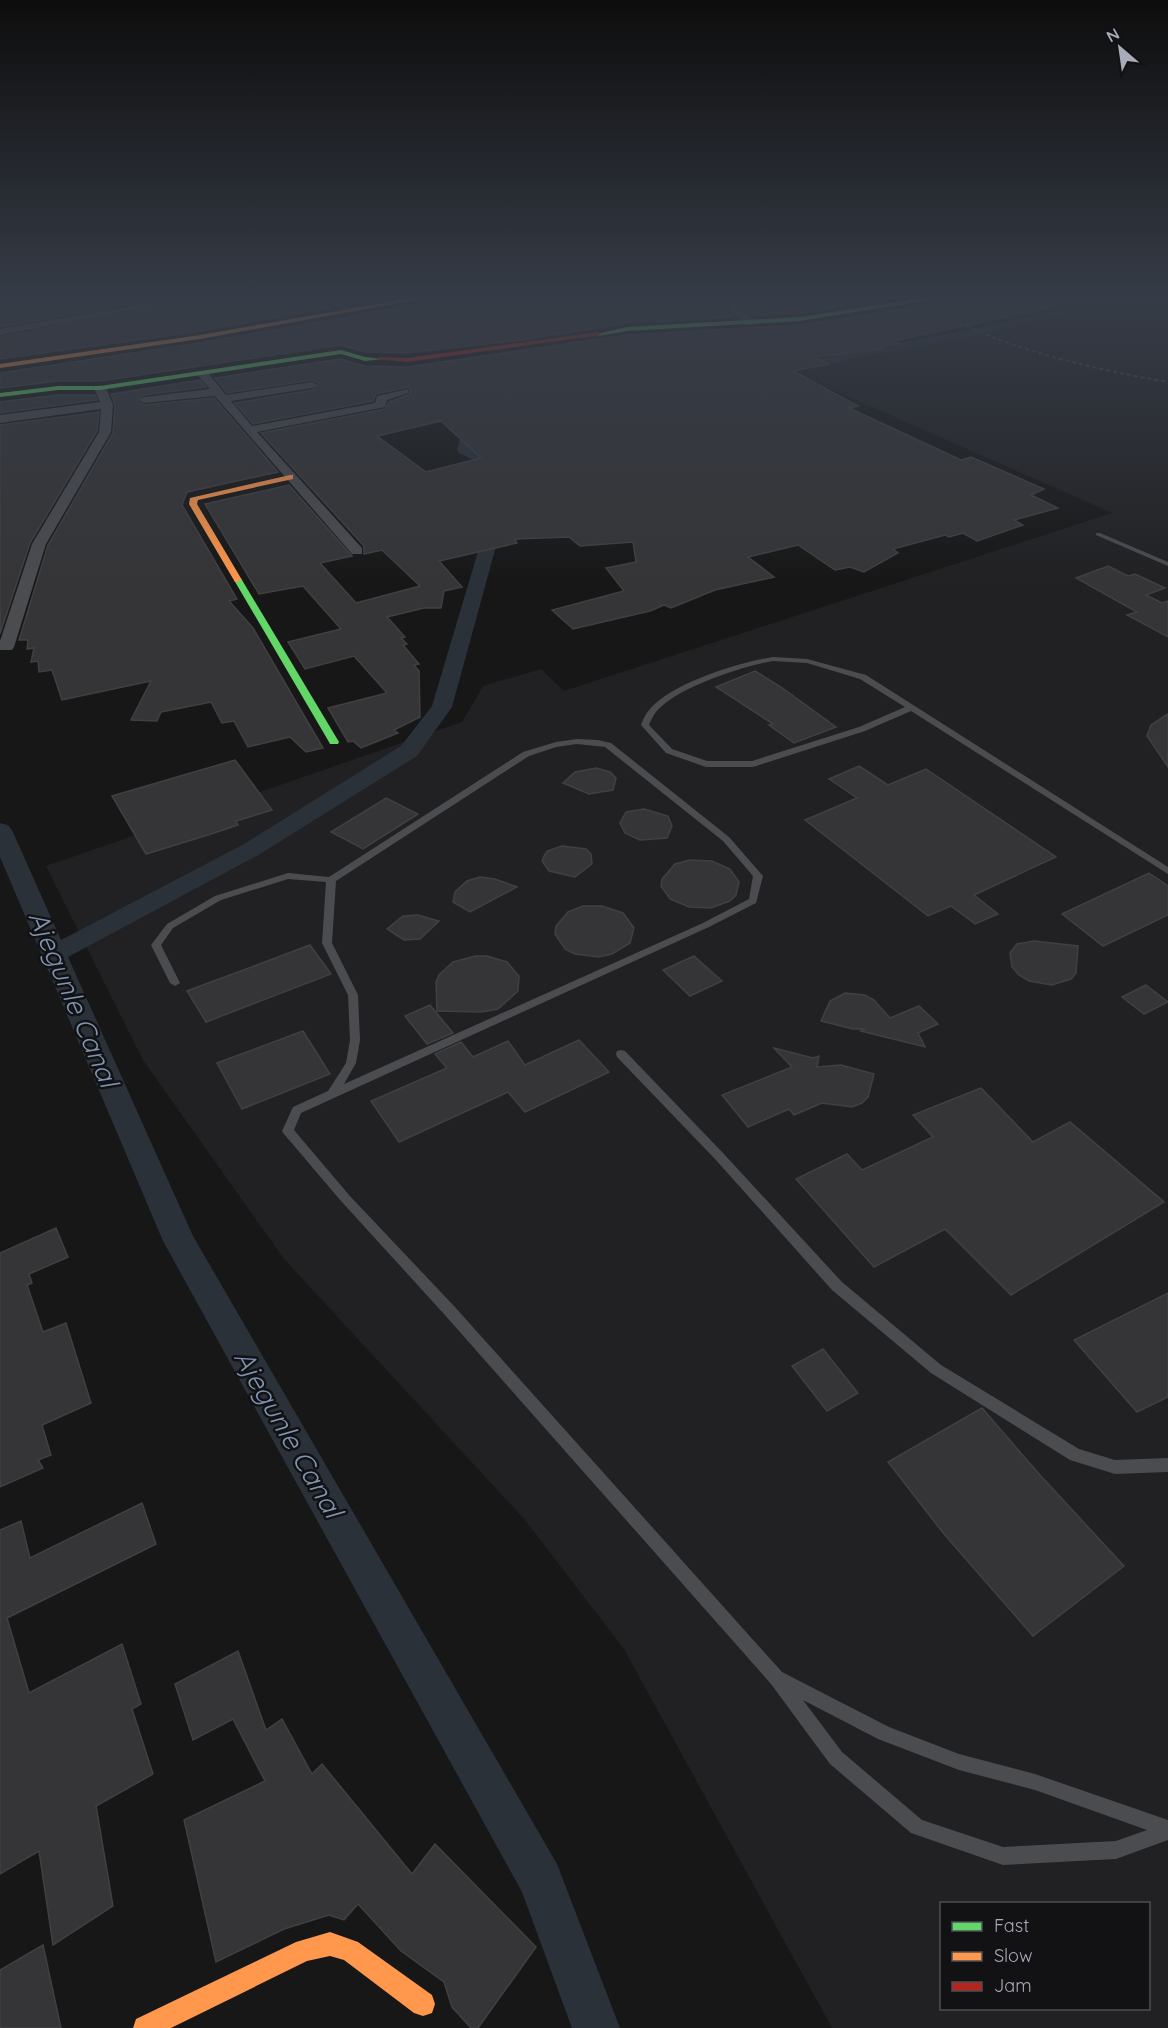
<svg xmlns="http://www.w3.org/2000/svg" width="1168" height="2028" viewBox="0 0 1168 2028" font-family="Quicksand,sans-serif">
<style>
.built{fill:#212123;fill-rule:evenodd}
.lines{fill:none;stroke-linecap:round;stroke-linejoin:round}
.canal{fill:#2a3139;fill-rule:evenodd}
.building{fill:#353537;stroke:#404043;stroke-width:1.5;fill-rule:evenodd}
.lane{fill:#4b4c50;fill-rule:evenodd}
.street{fill:#4b4c50;fill-rule:evenodd}
.fast{fill:#63d668;fill-rule:evenodd}
.slow{fill:#ff974d;fill-rule:evenodd}
.jam{fill:#b3261e;fill-rule:evenodd}
.rail{stroke:#4b4d4f;stroke-width:2;stroke-dasharray:4 3;stroke-linecap:butt}
.labels{text-anchor:middle;stroke-width:5;stroke-linejoin:round;paint-order:stroke}
.near-water-label{font-size:27px;font-style:italic;fill:#7f95b3;stroke:#121113}
</style>
<rect width="100%" height="100%" fill="#171717"/>
<path class="built" d="M1144 298H1168V2028H832L624 1649 525 1520 284 1259 143 1060 46 866 462 722 483 686 541 669 564 691 1112 513 786 369ZM942 1904H1148V2008H942Z"/>
<g class="lines">
<g class="canal">
<path d="M1111 298H1135L971 336 787 372 780 368 787 364 973 329Z"/>
<path d="M494 425 501 429 499 432 474 437 472 448 495 461 504 494 501 528 452 707 417 756 260 854 68 957 193 1236 557 1864 620 2028H572L522 1892 163 1241 0 857V823L8 825 12 830 61 940 244 844 401 746 432 706 485 528 488 494 480 463 459 453 457 450 462 431Z"/>
</g>
</g>
<g class="building">
<path d="M33 298H163L0 327V309Z"/>
<path d="M201 298H317L332 307 200 331 0 359V337Z"/>
<path d="M432 298H600L612 305 677 298H716L733 317 627 323 522 340 407 353 366 352 341 345 100 381H58L0 388V373L200 343 423 304Z"/>
<path d="M732 298H895L800 313 751 316Z"/>
<path d="M947 298H1051L1052 307 894 341 899 344 879 346 882 349 814 357 829 364 793 371 858 406 849 408 961 460 971 457 1044 489 1031 495 1058 508 1014 520 1023 525 977 541 963 533 949 537 945 535 893 549 898 553 864 572 850 567 835 570 798 545 748 557 774 577 715 590 671 608 664 605 650 611 573 629 552 610 624 591 606 568 636 562 633 542 580 546 569 537 515 539 517 543 439 561 462 587 444 591 441 608H424L387 617 405 637 401 638 407 644 403 645 419 664 414 665 419 671 420 717 394 730 398 733 361 748 353 741 348 742 328 708 387 693 354 656 305 669 288 642 341 629 303 586 259 594 205 504 289 485 352 556 320 563 356 603 420 586 382 550 364 554V546L261 433 385 409 389 402 410 394 409 387 376 394 373 401 253 424 235 403 312 390 320 384 312 380 227 393 215 378 340 359 365 366 407 367 627 335 800 325 938 304ZM441 421 481 458 426 472 377 436Z"/>
<path d="M200 380 206 387 144 395 136 401 144 405 214 398 278 472 187 492 182 505 237 599 229 601 253 628 323 748 306 752 290 737 248 747 234 721 222 723 211 702 161 712 157 721 131 720 151 681 62 700 52 670 39 672 38 661 31 662 34 648 27 649 28 640H19L48 545 113 433 115 405 111 394Z"/>
<path d="M58 395H95L97 400 0 413V402Z"/>
<path d="M99 412 97 431 30 543 0 634V425Z"/>
<path d="M1108 566 1128 576 1135 574 1165 588 1146 595 1162 603 1168 601V637L1127 615 1137 612 1076 578Z"/>
<path d="M755 671 781 687 836 727 794 743 769 725 773 724 716 687Z"/>
<path d="M1168 714V767L1147 736 1151 725Z"/>
<path d="M235 760 272 810 236 821 238 825 211 834 146 854 112 796Z"/>
<path d="M859 766 888 785 926 769 1056 857 974 895 998 914 975 924 951 906 928 916 805 820 857 798 829 779Z"/>
<path d="M596 768 610 772 616 778 613 790 589 794 563 783 575 772Z"/>
<path d="M386 798 418 814 363 849 331 832Z"/>
<path d="M644 809 668 816 672 826 667 838 640 840 625 833 620 823 626 812Z"/>
<path d="M562 846 586 849 591 854 592 864 575 877 549 871 542 861 544 856 547 851Z"/>
<path d="M690 860 712 861 730 869 739 882 736 895 730 901 711 908 689 907 670 899 661 886 662 879 675 864Z"/>
<path d="M1149 873 1168 886V915L1103 946 1062 914Z"/>
<path d="M480 877 495 879 517 887 470 912 453 902 455 892 467 881Z"/>
<path d="M583 906H602L623 913 634 928 630 943 612 954 599 957 575 954 565 949 555 934 556 926 568 912Z"/>
<path d="M418 915 439 921 420 939 404 940 387 929 403 916Z"/>
<path d="M1034 941 1078 946 1076 973 1071 979 1052 985 1029 981 1019 975 1012 967 1010 953 1017 944Z"/>
<path d="M310 945 331 974 206 1022 187 991Z"/>
<path d="M475 956H487L507 962 519 976 518 991 498 1009 481 1012 437 1011 436 982 439 975 453 962Z"/>
<path d="M694 956 722 981 690 996 663 970Z"/>
<path d="M1146 985 1168 1002 1144 1014 1122 997Z"/>
<path d="M845 993 865 995 874 1000 890 1018 919 1006 938 1024 918 1033 925 1047 861 1031 866 1029H853L821 1021 830 1001Z"/>
<path d="M430 1005 453 1033 427 1044 405 1016Z"/>
<path d="M303 1031 330 1074 242 1109 217 1063Z"/>
<path d="M579 1040 609 1072 525 1112 508 1092 399 1142 371 1101 447 1068 435 1054 461 1042 473 1057 508 1041 525 1065Z"/>
<path d="M774 1048 813 1058 819 1056 817 1067 841 1065 874 1074 868 1097 862 1103 852 1107 822 1103 794 1115 789 1109 748 1127 722 1095 792 1067Z"/>
<path d="M981 1088 1033 1142 1070 1122 1164 1202 1011 1295 945 1229 874 1267 796 1179 847 1154 862 1170 933 1137 913 1115Z"/>
<path d="M56 1228 68 1257 29 1274 32 1283 27 1285 43 1332 66 1323 91 1403 42 1425 51 1455 38 1460 43 1468 0 1487V1253Z"/>
<path d="M1168 1293V1397L1137 1412 1074 1340Z"/>
<path d="M823 1349 858 1393 827 1411 792 1366Z"/>
<path d="M982 1408 1040 1475 1124 1566 1033 1636 944 1534 888 1462Z"/>
<path d="M142 1503 156 1544 7 1618 29 1693 122 1644 141 1704 132 1709 153 1774 96 1806 113 1906 53 1945 39 1851 0 1874V1530L21 1521 30 1558Z"/>
<path d="M238 1651 266 1730 282 1719 312 1774 322 1764 412 1874 435 1844 536 1947 478 2028H471L452 2007 444 1982 401 1951 358 1904 344 1920 329 1915 284 1929 216 1962 184 1820 265 1781 233 1719 193 1740 175 1684Z"/>
<path d="M43 1945 61 2028H0V1970Z"/>
</g>
<g class="lines">
<g class="lane">
<path d="M1096 533H1100L1168 562V566L1096 535Z"/>
<path d="M773 657 807 659 866 675 1168 867V874L911 711 865 731 753 767H706L666 753 641 725C643 719 646 713 650 709 672 683 740 662 773 657ZM773 661 807 663 860 679 905 707 859 727 752 761H707L672 749 649 725C651 720 653 716 656 712 675 688 743 666 773 661Z"/>
<path d="M577 739 598 740 611 743 729 837 763 876 756 903 709 927 301 1113 294 1130 349 1195 454 1306 782 1672 889 1727 959 1754 1035 1774 1168 1820V1840L1116 1859 1003 1865 911 1833 830 1764 771 1684 444 1314 341 1201 284 1134 282 1131 293 1107 328 1091 346 1063 350 1040 348 995 322 943 326 882 288 879 221 900 173 928 161 945 180 983 175 986 170 983 151 945 167 924 215 896 288 873 329 877 523 752 556 742ZM577 744 605 747 723 841 753 876 749 899 703 923 344 1084 356 1063 360 1040 358 995 332 943 336 881 529 756 556 747ZM803 1700 878 1739 959 1770 1035 1790 1147 1830 1116 1841 1003 1847 922 1820 842 1752Z"/>
<path d="M621 1050 625 1051 723 1153 842 1282 941 1365 1079 1449 1115 1460 1168 1458V1472L1115 1474 1070 1460 931 1373 832 1290 715 1159 617 1057 616 1054 617 1051Z"/>
</g>
<g class="street">
<path d="M177 298H199L0 335V329Z"/>
<path d="M319 298H332L354 309 345 311Z"/>
<path d="M718 298H729L753 321V325H745Z"/>
<path d="M203 371 207 372 226 395 312 382 318 385 312 388 231 401 252 426 375 403 377 396 408 389V393L387 400 385 407 257 432 362 548V554H352L215 396 144 403 138 400 144 397 210 389 197 374Z"/>
<path d="M100 385 106 388 113 405 111 432 46 544 14 647 12 650H0V641L32 544 99 432 101 409 0 423V415L100 402 94 388Z"/>
</g>
<g class="fast">
<path d="M926 298H941L800 321 627 331 599 336 596 334 627 327 800 317Z"/>
<path d="M341 350 365 357 383 359 365 361 341 354 100 390H58L0 397V393L58 386H100Z"/>
<path d="M238 577 242 580 339 742 338 744H330L329 742 234 580Z"/>
</g>
<g class="slow">
<path d="M412 298H426L200 339 0 368V364L200 335Z"/>
<path d="M290 475H293V479L198 500 197 504 242 580 235 582 189 504 190 498Z"/>
<path d="M330 1932 358 1942 432 1995 435 2004 432 2013 423 2016 414 2013 344 1960 330 1956 307 1961 171 2028H133L136 2019 296 1942Z"/>
</g>
<path class="jam" d="M599 332 601 335 407 362 377 359 380 357 407 358Z"/>
<path class="rail" d="M910 298C990 345 1077 366 1168 382"/>
</g>
<linearGradient id="sky" x2="0" y2="1"><stop stop-color="#0d0d0d"/><stop offset="0.51" stop-color="#363c47"/><stop offset="1" stop-color="#363c47" stop-opacity="0"/></linearGradient>
<rect width="1168" height="582" fill="url(#sky)"/>
<g class="labels">
<g class="near-water-label">
<text transform="translate(73 999) rotate(67)" y="9">Ajegunle Canal</text>
<text transform="translate(288 1434) rotate(60)" y="9">Ajegunle Canal</text>
</g>
</g>
<rect x="940" y="1902" width="210" height="108" fill="#121113" stroke="#4e4f55" stroke-width="1.5"/>
<rect x="952" y="1922" width="30" height="9" fill="#63d668" stroke="#4e4f55" stroke-width="1.5"/>
<text x="994" y="1932" font-size="18" fill="#a8acb8">Fast</text>
<rect x="952" y="1952" width="30" height="9" fill="#ff974d" stroke="#4e4f55" stroke-width="1.5"/>
<text x="994" y="1962" font-size="18" fill="#a8acb8">Slow</text>
<rect x="952" y="1982" width="30" height="9" fill="#b3261e" stroke="#4e4f55" stroke-width="1.5"/>
<text x="994" y="1992" font-size="18" fill="#a8acb8">Jam</text>
<g transform="translate(1120 48) rotate(331)" stroke="#121113" stroke-width="4.5" paint-order="stroke">
<path d="M0-4.5L10 22L0 15L-10 22Z" fill="#a8acb8"/>
<text y="-9" font-size="16" font-weight="bold" text-anchor="middle" fill="#a8acb8">N</text>
</g>
</svg>
